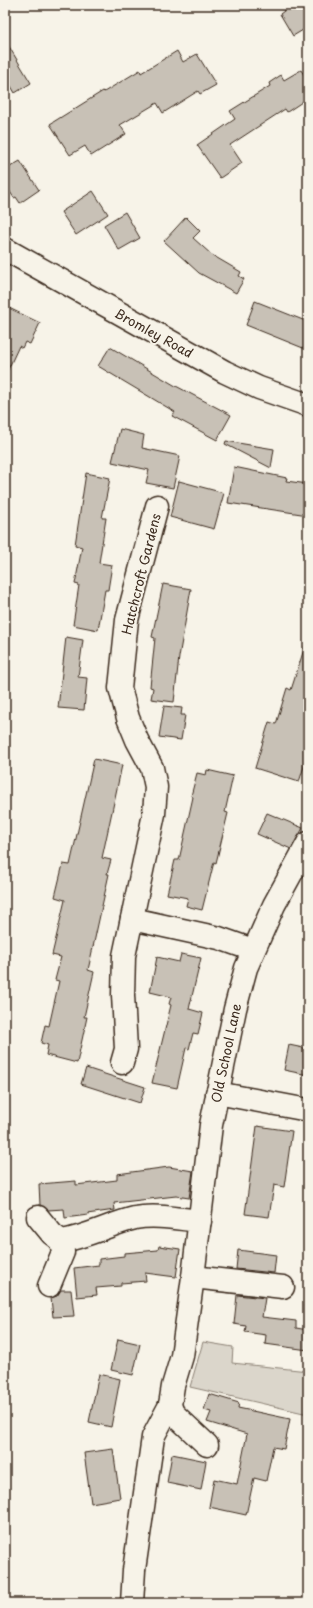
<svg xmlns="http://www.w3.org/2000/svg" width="313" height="1608" viewBox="0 0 313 1608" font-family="'Playpen Sans',sans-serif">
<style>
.green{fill:#dbd6cb;stroke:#8b8074}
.building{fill:#c8c1b6;stroke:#3b2a1e}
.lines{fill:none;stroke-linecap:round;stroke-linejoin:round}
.minor-casing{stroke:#3b2a1e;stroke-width:25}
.minor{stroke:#f7f3e8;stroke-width:22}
.labels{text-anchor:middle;stroke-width:4;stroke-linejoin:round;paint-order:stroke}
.street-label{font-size:13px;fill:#3b2a1e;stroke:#f7f3e8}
</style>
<rect width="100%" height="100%" fill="#f7f3e8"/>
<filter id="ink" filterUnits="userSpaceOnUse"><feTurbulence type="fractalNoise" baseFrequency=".025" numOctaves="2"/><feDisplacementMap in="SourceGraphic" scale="8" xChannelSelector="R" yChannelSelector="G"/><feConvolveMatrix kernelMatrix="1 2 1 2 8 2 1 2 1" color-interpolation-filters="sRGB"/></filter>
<g filter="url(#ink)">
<path class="green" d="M203 1342 233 1347 232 1363 308 1371V1414L190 1387Z"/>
<g class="building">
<path d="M280 5H308V27L293 36 280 14 284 11Z"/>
<path d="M5 40 31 83 15 93 5 76Z"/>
<path d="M177 51 183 62 197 54 216 85 200 94 198 91 163 113 157 103 120 125 126 134 91 156 85 146 70 155 50 124 103 91 104 92 140 70 141 73Z"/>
<path d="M301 70 308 81V98L287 112 285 109 230 145 242 163 220 178 197 145 235 119 230 111 270 86 269 83 281 75 284 80Z"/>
<path d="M20 161 39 190 20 203 16 197 14 198 5 184V170Z"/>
<path d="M93 191 108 214 76 235 61 212Z"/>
<path d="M125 212 140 238 119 250 104 225Z"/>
<path d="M186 217 200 231 193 238 212 255 241 272 239 276 244 279 236 293 199 273 164 241Z"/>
<path d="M255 301 308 322V350L246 325Z"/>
<path d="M9 308 40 323 30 344 25 342 22 348 19 346 5 376V317Z"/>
<path d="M110 347 174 385 231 415 217 440 172 416 175 412 98 366Z"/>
<path d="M120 429 144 435 142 448 180 456 173 488 146 483 149 470 112 462Z"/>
<path d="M226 441 274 449 271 468 225 444Z"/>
<path d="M234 467 287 478 286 481 308 484V515L228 503Z"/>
<path d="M86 473 110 478 102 518H106L99 563 112 565 108 590H105L98 630 73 625 79 585 75 584 82 547 75 545Z"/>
<path d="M179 481 224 493 214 529 170 517Z"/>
<path d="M163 584 191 589 179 657 174 702 151 699 153 688 150 687 155 638 152 637Z"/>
<path d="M66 637 83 640 78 677 87 678 84 710 58 708Z"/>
<path d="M305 646 308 647V754L299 782 255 768 269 722 276 724 287 688 291 690Z"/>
<path d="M164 706 182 708 181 715H185L181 740 159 737Z"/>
<path d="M94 759 122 765 102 858 111 860 107 874H109L88 970 94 972 84 1017H87L77 1063 46 1055 48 1045 41 1043 45 1025 49 1026 59 981 55 980 61 957 52 955 65 900 55 897 63 864 70 865Z"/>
<path d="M207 770 233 776 225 812 228 813 216 863 214 862 202 910 186 906 188 898 167 894 175 860H179L193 797 191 796 197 773 206 775Z"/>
<path d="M267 813 303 828 291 849 257 834Z"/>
<path d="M181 954 201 958 189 1009 203 1013 198 1034 193 1033 189 1049 186 1048 177 1088 152 1083 171 1005 169 1004 171 997 150 992 157 957 179 962Z"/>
<path d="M289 1045 308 1049V1075L284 1070Z"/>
<path d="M86 1068 145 1087 140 1103 81 1084Z"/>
<path d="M257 1126 292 1131 284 1187 274 1185 269 1217 245 1214Z"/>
<path d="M169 1167 193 1171 189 1198 176 1196 114 1203 115 1210 87 1214 88 1215 65 1218 64 1209 48 1210 40 1205 39 1184 76 1181V1185L117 1180V1174Z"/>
<path d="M159 1246 180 1249 176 1277 145 1273 146 1281 121 1283V1286L96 1288 97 1295 77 1297 74 1268 99 1265V1259L124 1256V1253L158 1250Z"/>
<path d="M238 1250 276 1255 274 1273 236 1269Z"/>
<path d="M61 1290H71L74 1316 53 1317 51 1298 57 1296Z"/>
<path d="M237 1295 265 1298 262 1317 296 1321V1328L308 1330V1350L265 1344 266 1335 245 1332 246 1326 234 1324Z"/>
<path d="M118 1339 140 1344 133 1375 111 1370Z"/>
<path d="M99 1374 120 1379 111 1427 89 1422Z"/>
<path d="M209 1394 239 1403 238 1408 290 1419 284 1449 273 1447 266 1481 254 1478 246 1515 209 1507 214 1479 237 1484 247 1434 207 1422 211 1412 204 1410Z"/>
<path d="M113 1449 120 1498 91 1503 84 1453Z"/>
<path d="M172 1454 206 1461 201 1490 167 1483Z"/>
</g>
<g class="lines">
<defs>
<g id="minor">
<path d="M5 249 225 372 259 388 308 405"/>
<path d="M132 919 219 938 253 950"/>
<path d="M122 1063 126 1049 123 995 124 956 154 814 156 787 152 768 137 740 128 718 120 688 127 620 157 506"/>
<path d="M217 1093 308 1110"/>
<path d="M38 1217 52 1234 61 1241C87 1237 110 1224 135 1218 156 1214 179 1219 200 1221"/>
<path d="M193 1277 283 1287"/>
<path d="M49 1286 63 1252 61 1241"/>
<path d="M207 1445 173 1413 170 1405 173 1386 182 1356 193 1277 211 1125 235 1009 246 968 274 905 308 843"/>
<path d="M132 1603 134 1570 153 1437 170 1405"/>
</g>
</defs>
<use href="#minor" class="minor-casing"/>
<use href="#minor" class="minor"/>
</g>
</g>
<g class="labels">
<g class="street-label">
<text transform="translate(154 333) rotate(29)" y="5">Bromley Road</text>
<text transform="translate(141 574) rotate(-76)" y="5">Hatchcroft Gardens</text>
<text transform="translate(226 1053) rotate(-78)" y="5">Old School Lane</text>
</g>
</g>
<rect width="313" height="1608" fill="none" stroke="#f7f3e8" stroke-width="20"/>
<rect x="10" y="10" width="293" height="1588" fill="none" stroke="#3b2a1e" stroke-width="1.5" filter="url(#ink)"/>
</svg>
